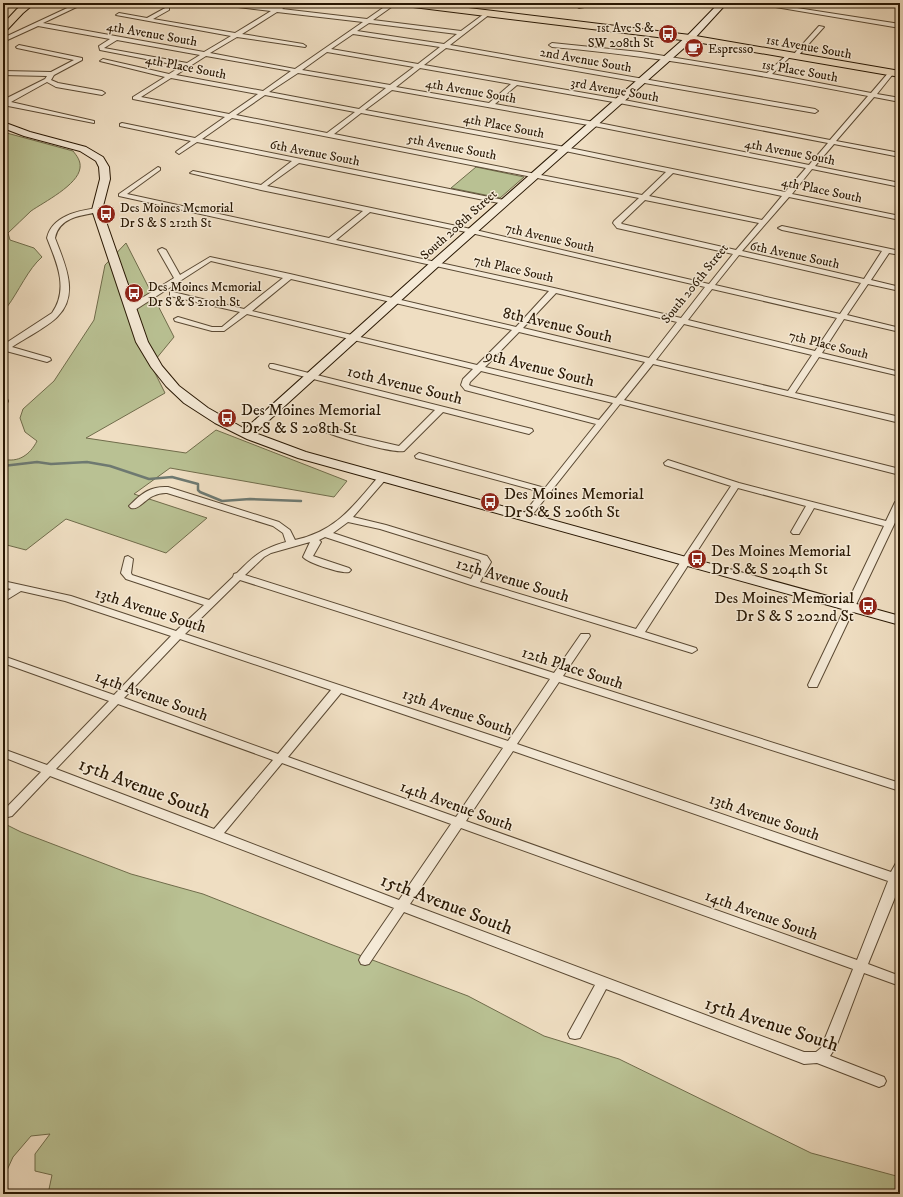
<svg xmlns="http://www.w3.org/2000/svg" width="903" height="1197" viewBox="0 0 903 1197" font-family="'IM FELL DW Pica',serif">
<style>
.green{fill:#b9c193;stroke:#706c4b}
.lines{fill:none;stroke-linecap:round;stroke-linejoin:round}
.stream{stroke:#6e7971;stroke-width:2.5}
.street-casing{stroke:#5a4933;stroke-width:2}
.secondary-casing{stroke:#281703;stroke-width:2}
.primary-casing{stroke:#281703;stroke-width:2}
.street{fill:#f5ead7;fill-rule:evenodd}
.secondary{fill:#f5ead7;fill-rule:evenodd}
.primary{fill:#efdec2;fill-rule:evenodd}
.labels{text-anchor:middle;stroke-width:3;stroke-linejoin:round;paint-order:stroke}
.far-poi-label{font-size:13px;fill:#281703;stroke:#f5ead7;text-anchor:start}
.far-street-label{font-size:13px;fill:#281703;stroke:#f5ead7}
.street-label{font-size:16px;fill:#281703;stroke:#f5ead7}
.poi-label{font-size:16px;fill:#281703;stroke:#f5ead7;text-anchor:start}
.near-street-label{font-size:19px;fill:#281703;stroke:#f5ead7}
</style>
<rect width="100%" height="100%" fill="#efdec2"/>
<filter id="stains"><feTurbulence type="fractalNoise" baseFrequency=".005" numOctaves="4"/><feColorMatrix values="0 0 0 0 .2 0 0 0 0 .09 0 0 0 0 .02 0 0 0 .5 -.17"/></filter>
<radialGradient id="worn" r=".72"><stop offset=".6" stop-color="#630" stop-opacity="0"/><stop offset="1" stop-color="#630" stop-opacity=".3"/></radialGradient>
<g class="green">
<path d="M3 132 73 151C77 156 81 161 80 168 78 185 44 202 31 211 23 218 16 226 8 233L10 240 34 248 42 257C28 269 19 291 7 307L3 308Z"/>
<path d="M476 167 524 177 500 198 451 188Z"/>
<path d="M126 243 174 337 151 365 165 393 86 438 186 453 216 430 347 481 334 497 170 468 134 494 207 518 166 553 66 519 26 550 3 544V459C18 463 30 455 37 441L25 432 20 418 23 409 54 381 94 320 105 265Z"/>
<path d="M3 823 21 832 131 874 203 894 330 944 468 996 544 1036 619 1059 811 1153 900 1177 899 1194H48L52 1175 35 1171V1154L50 1134 31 1136 13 1157 3 1179Z"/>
</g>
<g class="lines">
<path class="stream" d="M3 466 37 462 51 464 87 462 110 466 149 479 172 477 198 484V490L200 492 222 501 250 499 301 501"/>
<defs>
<g id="street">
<path d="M78 3H85L43 23 204 52 231 36 116 15 119 13 147 18 167 7 169 8V10L153 19 235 33 271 11 222 5 219 3H235L275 8 283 3H290L282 9 367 19 390 3H397L373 20 461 31 488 11 490 12V14L450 45 815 109 818 111 815 113 446 48 424 65 619 99 830 140 868 96C763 76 659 56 552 47L549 45 552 43 640 52 767 73 789 53 792 55 791 56 772 74 871 93 889 72H893V74L877 94 900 98V102L874 97 836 141 900 153V157L834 144 815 166 900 183V187L812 169 792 194 900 216V220L789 197 742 251 864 279 882 251 782 230 778 228 782 226 900 251V255L889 253 871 280 900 287V291L868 284 847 315 900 328V332L844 319 822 353 900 372V376L819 357 795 393 900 417V423L653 364 624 400 900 469V475L620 404 529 519 526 520 521 517 541 492 416 458 415 456 419 453 545 488 596 424 465 390 461 385 463 379 473 369 247 314 224 331H212L175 321 174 319 178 317 212 327H222L240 312 170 296V292H173L244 309 283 278 211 261 135 310H129V306L174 278 158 250 162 248 166 250 180 275 210 257 290 274 516 327 549 291 119 196V194L158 167 160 168V170L127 194 329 238 363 211 261 190 190 173 193 171 261 185 292 161 197 142 179 154 176 152 177 151 191 141 120 126V124L122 123 195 138 225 117 133 99V97L165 77 100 61 103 59 169 74 182 66 100 50 99 46 110 39 38 26 3 42V38ZM277 12 363 22 295 69 210 53 237 37 305 47 306 46 303 44 242 34ZM369 23 457 34 444 44 357 31ZM353 34 440 47 418 64 331 49ZM117 40 200 55 187 63 104 48ZM327 52 414 67 390 85 302 70ZM206 56 291 71 263 91 176 75ZM420 68 511 84 489 103 396 87ZM298 73 386 88 359 109 269 92ZM171 78 258 94 229 114 141 97ZM517 85 619 103 828 143 809 165 594 122 495 104ZM392 90 594 126 806 168 785 192 565 147 365 110ZM265 95 355 112 327 133 236 115ZM361 113 565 151 666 172 642 195 334 134ZM232 118 639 198 614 221 613 223 617 228 733 254 709 284 471 229 267 186 299 163 504 204 508 202 504 200 202 139ZM673 173 782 196 762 220 649 196ZM645 200 759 223 736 250 622 224 621 223ZM370 212 471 233 705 287 681 318 554 288 336 240ZM739 255 861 283 840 314 715 285ZM291 279 512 330 477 365 252 311ZM712 289 837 318 815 351 688 320ZM556 293 677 322 649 358 523 328ZM684 324 812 355 788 391 656 360ZM519 332 645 362 616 398 485 367ZM481 371 613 403 599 420 471 386 469 385 470 382Z"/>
<path d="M590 3H606L579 8 576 6Z"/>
<path d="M752 3H765L900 24V28Z"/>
<path d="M819 26 824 27 797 57H793V55Z"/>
<path d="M19 45 82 58V60L54 75 51 80 58 83 102 91 105 93 102 95 56 87 47 82 11 102 94 121V123L3 105V100L45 79 47 76 3 75V71L51 72 74 60 17 48 16 47Z"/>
<path d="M97 208 101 210 100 212C82 215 59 217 55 238 64 262 80 294 58 316 49 326 24 339 12 347L50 358 51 360 47 362 6 351H3V345L52 313C69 289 57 263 47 238 52 216 77 211 97 208Z"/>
<path d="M270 364H273L532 429 533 431 529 434 443 412 404 451C394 454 323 434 316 427L320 424 343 431 347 434 399 446 435 410 270 368 269 366Z"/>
<path d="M3 398 7 399 8 401 7 403 3 404Z"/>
<path d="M668 460 739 483 886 521 895 502 900 499V512L817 687H809L808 685 884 526 814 508 799 534H793L791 532 806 506 738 488 645 632 696 648 697 650 692 653 471 585 325 537 319 540 321 542 313 556 349 568 351 570 349 572C342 574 308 563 303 557L310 542 271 553 264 557 245 575 554 673 581 634H589L590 636 563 676 900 783V791L559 682 517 744 891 872 896 863 900 862V885L868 964 900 976V986L864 973 836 1047 830 1056 884 1077 886 1081 884 1085 879 1087 817 1063 804 1064 799 1062 606 989 580 1038 575 1039 570 1038 568 1034 595 985 404 912 369 964 365 965 361 964 359 960 361 956 394 908 50 776 12 816 8 817 3 814 4 810 41 772 3 757V749L47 765 109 701 3 663V656L114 695 171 636 65 601 21 591 3 602V594L11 589 3 587V581L71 596 176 631 204 605 126 579 121 573 125 557 128 556 133 559 131 573 132 575 209 600 233 577 234 574 237 573C254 556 261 549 286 542L283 533 273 526 167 493C147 492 141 511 131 508L129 506 131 504C142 493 151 486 168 487L279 522 290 530 295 540C337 531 353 506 380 475H386L388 477 386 479 353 517 386 525 487 556 491 562 480 582 636 629 731 486 665 465 664 463ZM348 522 380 529 480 560 481 562 471 579 333 533ZM240 580 550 679 508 741 185 634ZM180 639 331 690 278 754 124 698ZM341 693 503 748 456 817 288 757ZM118 704 273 760 214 829 56 769ZM513 751 888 881 857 960 466 821ZM282 763 451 824 399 900 224 833ZM461 828 853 969 821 1048 816 1052H804L410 904Z"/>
</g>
<path id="secondary" d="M719 3H727L693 40 440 265 255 433 306 452 900 616V625L298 458 247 439 215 423 184 403 166 386 151 367 136 342 92 210 100 179 99 167 96 161 80 151 24 136 3 128V122L30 132 86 147 103 157 109 167 110 179 102 210 148 342 162 366 179 386 208 408 245 429 432 261 687 36Z"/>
<g id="primary">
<path d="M25 3H35L23 13 6 31 3 32V24L17 9Z"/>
<path d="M401 3H427L690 35 900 71V77L690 41 405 6Z"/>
</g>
</defs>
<use href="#street" class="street-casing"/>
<use href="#secondary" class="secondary-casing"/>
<use href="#primary" class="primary-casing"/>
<use href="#street" class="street"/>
<use href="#secondary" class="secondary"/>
<use href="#primary" class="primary"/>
</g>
<defs>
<symbol id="bus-disc" viewBox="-11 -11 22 22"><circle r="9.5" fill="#8f2418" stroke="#f5ead7"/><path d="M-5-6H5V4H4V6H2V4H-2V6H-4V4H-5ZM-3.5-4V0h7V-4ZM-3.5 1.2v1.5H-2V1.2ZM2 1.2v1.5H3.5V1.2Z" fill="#fff"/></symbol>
<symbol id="cafe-disc" viewBox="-11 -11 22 22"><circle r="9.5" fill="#8f2418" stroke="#f5ead7"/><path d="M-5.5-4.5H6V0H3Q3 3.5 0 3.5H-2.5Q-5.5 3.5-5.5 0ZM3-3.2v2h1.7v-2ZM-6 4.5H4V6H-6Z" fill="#fff"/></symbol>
</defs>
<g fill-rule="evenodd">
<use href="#bus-disc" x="657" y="23" width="22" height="22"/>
<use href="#cafe-disc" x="683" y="37" width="22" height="22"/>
<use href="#bus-disc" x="95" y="203" width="22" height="22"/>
<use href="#bus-disc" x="123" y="282" width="22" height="22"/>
<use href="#bus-disc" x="216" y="407" width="22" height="22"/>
<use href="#bus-disc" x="479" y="491" width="22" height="22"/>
<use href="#bus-disc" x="686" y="548" width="22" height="22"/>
<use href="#bus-disc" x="857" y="595" width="22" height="22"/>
</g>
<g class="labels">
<g class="far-poi-label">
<text x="654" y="32" text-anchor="end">1st Ave S &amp;<tspan x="654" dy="15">SW 208th St</tspan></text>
<text x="708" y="53">Espresso</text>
<text x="120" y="212">Des Moines Memorial<tspan x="120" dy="15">Dr S &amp; S 212th St</tspan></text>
<text x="148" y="291">Des Moines Memorial<tspan x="148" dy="15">Dr S &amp; S 210th St</tspan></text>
</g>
<g class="far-street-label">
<text transform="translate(152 33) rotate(10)" y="5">4th Avenue South</text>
<text transform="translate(809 46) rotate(10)" y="5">1st Avenue South</text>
<text transform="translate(586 59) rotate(10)" y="5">2nd Avenue South</text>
<text transform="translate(186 66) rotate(11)" y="5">4th Place South</text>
<text transform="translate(800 70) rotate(10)" y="5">1st Place South</text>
<text transform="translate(615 89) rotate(10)" y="5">3rd Avenue South</text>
<text transform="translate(471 90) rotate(10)" y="5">4th Avenue South</text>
<text transform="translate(504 125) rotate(11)" y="5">4th Place South</text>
<text transform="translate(452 146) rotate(11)" y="5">5th Avenue South</text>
<text transform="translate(790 151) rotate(11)" y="5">4th Avenue South</text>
<text transform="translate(315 152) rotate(11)" y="5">6th Avenue South</text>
<text transform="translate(822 189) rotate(12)" y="5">4th Place South</text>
<text transform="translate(458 224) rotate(-42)" y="5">South 208th Street</text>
<text transform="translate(550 237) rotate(13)" y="5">7th Avenue South</text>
<text transform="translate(795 254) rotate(12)" y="5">6th Avenue South</text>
<text transform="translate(514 268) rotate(13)" y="5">7th Place South</text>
<text transform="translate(694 283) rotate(-51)" y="5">South 206th Street</text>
<text transform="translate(829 344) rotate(14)" y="5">7th Place South</text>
</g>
<g class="street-label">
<text transform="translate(558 324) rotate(13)" y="6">8th Avenue South</text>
<text transform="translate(540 367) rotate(14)" y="6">9th Avenue South</text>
<text transform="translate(405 384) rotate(14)" y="6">10th Avenue South</text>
<text transform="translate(513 579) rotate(17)" y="6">12th Avenue South</text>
<text transform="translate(151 609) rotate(18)" y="6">13th Avenue South</text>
<text transform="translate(573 667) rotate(18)" y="6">12th Place South</text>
<text transform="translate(152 695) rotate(20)" y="6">14th Avenue South</text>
<text transform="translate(458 711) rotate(19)" y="6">13th Avenue South</text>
<text transform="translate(457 805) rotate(20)" y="6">14th Avenue South</text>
<text transform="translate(765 816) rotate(19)" y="6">13th Avenue South</text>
<text transform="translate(762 914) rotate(20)" y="6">14th Avenue South</text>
</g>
<g class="poi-label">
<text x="241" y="415">Des Moines Memorial<tspan x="241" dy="18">Dr S &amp; S 208th St</tspan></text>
<text x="504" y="499">Des Moines Memorial<tspan x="504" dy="18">Dr S &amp; S 206th St</tspan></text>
<text x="711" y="556">Des Moines Memorial<tspan x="711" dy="18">Dr S &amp; S 204th St</tspan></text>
<text x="854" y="603" text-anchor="end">Des Moines Memorial<tspan x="854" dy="18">Dr S &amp; S 202nd St</tspan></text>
</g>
<g class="near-street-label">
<text transform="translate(145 787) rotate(21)" y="7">15th Avenue South</text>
<text transform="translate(447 903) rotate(21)" y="7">15th Avenue South</text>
<text transform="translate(772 1023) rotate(18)" y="7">15th Avenue South</text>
</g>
</g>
<rect width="903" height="1197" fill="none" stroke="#efdec2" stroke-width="16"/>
<rect x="4" y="4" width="895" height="1189" fill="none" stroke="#281703" stroke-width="2"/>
<rect x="8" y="8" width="887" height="1181" fill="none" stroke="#281703"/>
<rect width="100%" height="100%" filter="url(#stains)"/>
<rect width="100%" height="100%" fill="url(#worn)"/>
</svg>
